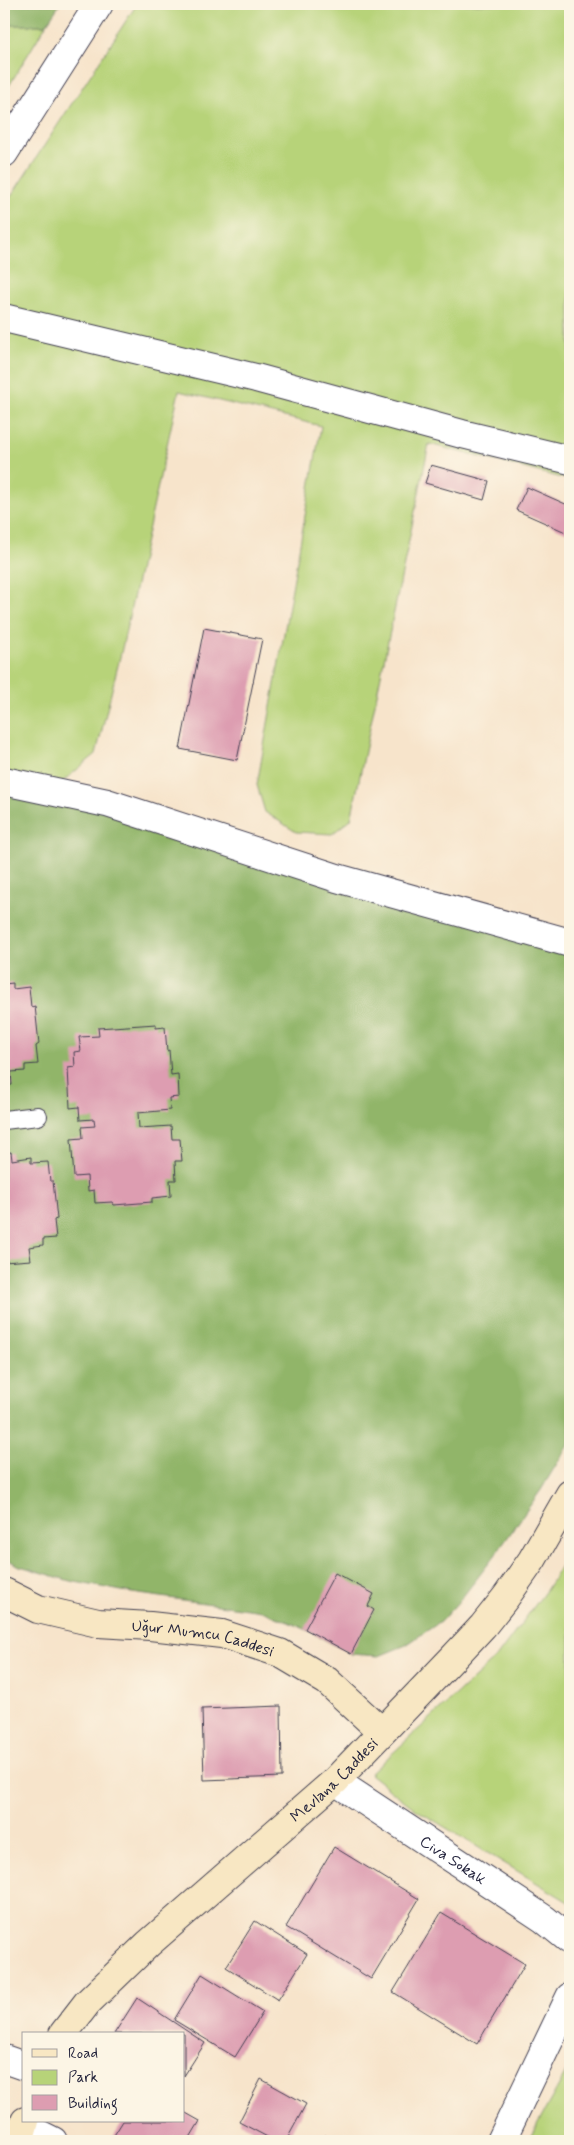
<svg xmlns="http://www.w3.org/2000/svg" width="574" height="2145" viewBox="0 0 574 2145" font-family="Mynerve,sans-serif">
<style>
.green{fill:#b7d379;stroke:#6c7a5a}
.forest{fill:#91b569;stroke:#5a6c52}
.building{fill:#dd9db1}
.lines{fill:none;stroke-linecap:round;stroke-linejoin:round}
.lane-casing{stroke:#423f51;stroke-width:20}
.street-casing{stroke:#423f51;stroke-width:30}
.secondary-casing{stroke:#423f51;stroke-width:30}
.lane{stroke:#fff;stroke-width:18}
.street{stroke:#fff;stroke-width:28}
.secondary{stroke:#f8e7c3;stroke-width:28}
.labels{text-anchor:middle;stroke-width:4;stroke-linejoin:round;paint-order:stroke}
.street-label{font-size:16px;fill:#22223b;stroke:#fcf5e5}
</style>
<rect width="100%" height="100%" fill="#fcf5e5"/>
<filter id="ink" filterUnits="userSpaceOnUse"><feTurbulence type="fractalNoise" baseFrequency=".02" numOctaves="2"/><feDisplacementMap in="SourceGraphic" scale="10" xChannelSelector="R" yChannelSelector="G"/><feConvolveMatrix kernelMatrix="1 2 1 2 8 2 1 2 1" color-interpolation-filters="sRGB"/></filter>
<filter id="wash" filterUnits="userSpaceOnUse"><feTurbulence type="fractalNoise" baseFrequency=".0096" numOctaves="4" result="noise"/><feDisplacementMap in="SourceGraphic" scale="20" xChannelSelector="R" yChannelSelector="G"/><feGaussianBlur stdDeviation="1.12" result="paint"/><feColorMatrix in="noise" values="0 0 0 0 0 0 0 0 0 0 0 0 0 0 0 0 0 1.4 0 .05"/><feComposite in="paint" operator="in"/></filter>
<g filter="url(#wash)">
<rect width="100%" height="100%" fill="#f7e4cb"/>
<g class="green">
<path d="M137 4H570V480L429 444 351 819 332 834 296 832 265 812 257 785 321 426 179 391 121 653 96 754 51 791 4 777V207Z"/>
<path d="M4 25H46L4 94Z"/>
<path d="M570 1551V1903L415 1809 370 1774 496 1658 547 1589Z"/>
<path d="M570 2065V2141H528Z"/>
</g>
<g class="forest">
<path d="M4 4H60L46 25H4Z"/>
<path d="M4 781 570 943V1442L541 1490 496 1554 461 1599 440 1622 406 1645 379 1656 351 1654 305 1629 262 1611 132 1593 70 1581 17 1565 4 1557Z"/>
</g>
<g id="blocks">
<g class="building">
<path d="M431 465 489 481 484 500 425 483Z"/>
<path d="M527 487 570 506V534L516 510Z"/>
<path d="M204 628 262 639 237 760 180 749Z"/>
<path d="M13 983V989L29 987 31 1007 35 1006 39 1044 36 1046 38 1064 25 1065V1071L11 1072 12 1085 4 1086V984Z"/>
<path d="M156 1024V1028L165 1027 167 1051 169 1050 171 1075 178 1074 179 1097 169 1098 170 1110 138 1113 139 1128 171 1126 172 1139H180L182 1161H175L176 1180H170L171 1196 152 1198V1202L114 1205 112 1202 95 1203 94 1190 88 1191 87 1176 74 1177 71 1139 83 1138 82 1127 95 1126 94 1119 80 1120 79 1107 70 1108 68 1068 75 1067 74 1052 81 1051 79 1037 99 1036 98 1028Z"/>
<path d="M11 1152 12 1160 31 1157V1163L48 1162 50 1181H53L57 1219 54 1220 56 1238 43 1239V1245L29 1247 31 1260 4 1262V1153Z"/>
<path d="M335 1573 374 1594 368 1606 374 1610 351 1654 305 1629Z"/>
<path d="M281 1706 282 1777 204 1780 202 1709Z"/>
<path d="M334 1847 419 1899 371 1979 286 1927Z"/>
<path d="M441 1913 525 1964 477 2044 393 1992Z"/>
<path d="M255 1921 307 1954 278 2000 226 1967Z"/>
<path d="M202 1974 263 2012 235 2057 174 2020Z"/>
<path d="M137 1998 205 2043 184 2076V2034H114Z"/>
<path d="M261 2079 306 2104 286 2141H275L239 2122Z"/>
<path d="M184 2112 200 2121 188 2141H119L113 2137 123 2121H184Z"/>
<path d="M325 2135 338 2141H321Z"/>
</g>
</g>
</g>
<g filter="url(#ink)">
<use href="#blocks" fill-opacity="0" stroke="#423f51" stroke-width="1"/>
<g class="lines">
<defs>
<path id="lane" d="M4 1120 38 1116"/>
<g id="street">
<path d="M4 153 99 4"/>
<path d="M4 318 256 378 462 434 570 460"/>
<path d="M4 781 107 803 337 878 570 943"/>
<path id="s1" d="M335 1781 544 1919 570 1940"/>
<path d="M4 2059 24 2066"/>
<path d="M23 2126 53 2141"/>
<path d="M501 2141 570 1997"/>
</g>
<g id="secondary">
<path id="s2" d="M4 1592 38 1609 98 1623 150 1626 222 1634 280 1653 327 1681 381 1731"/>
<path id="s3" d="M63 2034 87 2003 148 1944 335 1781 453 1658 483 1626 506 1597 532 1560 570 1494"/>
<path d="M19 2141 25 2121"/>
</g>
</defs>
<use href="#lane" class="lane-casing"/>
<use href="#street" class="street-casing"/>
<use href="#secondary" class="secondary-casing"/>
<use href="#lane" class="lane"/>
<use href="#street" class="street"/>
<use href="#secondary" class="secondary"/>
</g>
</g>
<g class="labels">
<g class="street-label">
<text dy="6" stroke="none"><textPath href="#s2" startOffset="206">Uğur Mumcu Caddesi</textPath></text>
<text dy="6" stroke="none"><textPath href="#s3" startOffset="372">Mevlana Caddesi</textPath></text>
<text dy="6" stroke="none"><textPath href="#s1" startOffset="142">Civa Sokak</textPath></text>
</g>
</g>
<rect width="574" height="2145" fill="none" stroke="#fcf5e5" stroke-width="20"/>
<rect x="22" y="2032" width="162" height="90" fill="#fcf5e5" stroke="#a5a1a1"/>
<rect x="32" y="2049" width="25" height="8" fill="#f8e7c3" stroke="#a5a1a1"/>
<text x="68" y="2058" font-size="15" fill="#22223b">Road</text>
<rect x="32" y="2070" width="25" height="15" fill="#b7d379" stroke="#a5a1a1"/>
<text x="68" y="2082" font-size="15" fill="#22223b">Park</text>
<rect x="32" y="2095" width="25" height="15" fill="#dd9db1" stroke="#a5a1a1"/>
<text x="68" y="2108" font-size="15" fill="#22223b">Building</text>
</svg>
